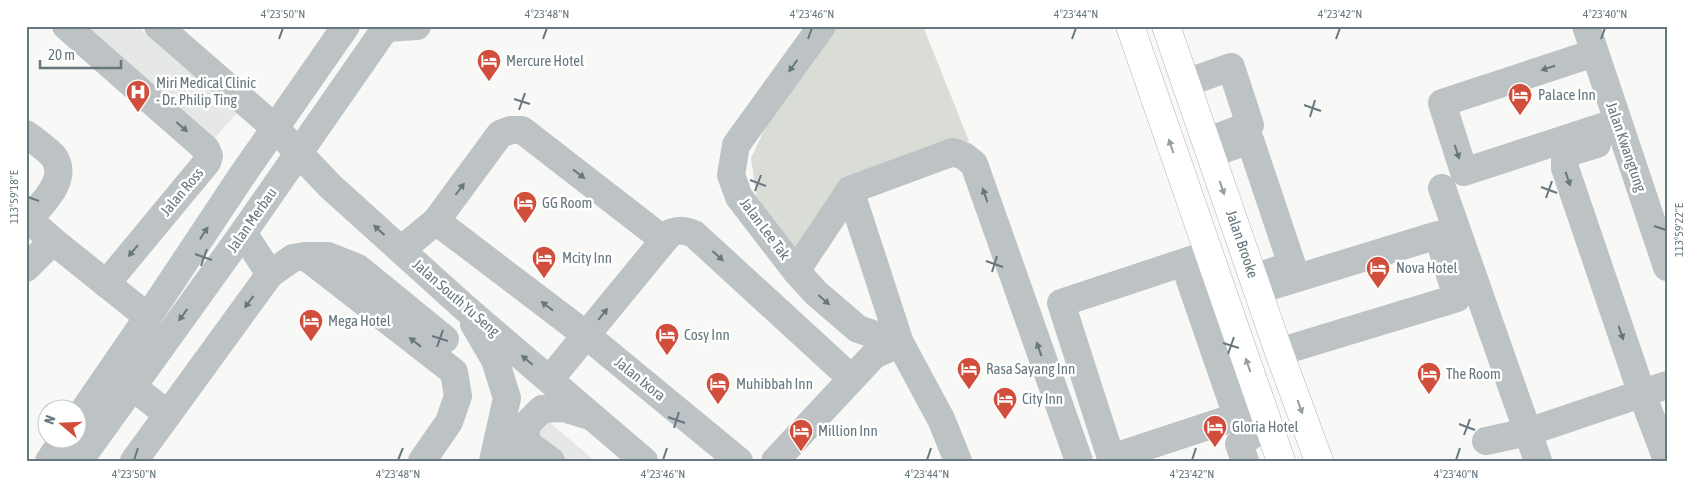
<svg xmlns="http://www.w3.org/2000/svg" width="1693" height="487" viewBox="0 0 1693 487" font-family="'Asap Condensed',sans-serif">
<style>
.built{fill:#e6e8e6}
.green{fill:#d9ddd6}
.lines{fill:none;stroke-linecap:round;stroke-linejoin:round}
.major-casing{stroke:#b1b7ba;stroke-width:29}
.minor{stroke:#bdc3c5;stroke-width:28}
.major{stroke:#fff;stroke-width:28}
.oneway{fill:#66777e}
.oneway2{fill:#94a0a5}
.ticks{fill:none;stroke:#66777e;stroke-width:2}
.labels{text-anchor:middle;stroke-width:5;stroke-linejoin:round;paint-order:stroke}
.poi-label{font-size:15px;fill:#66777e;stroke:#fff;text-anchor:start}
.street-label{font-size:15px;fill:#66777e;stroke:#fff}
.neatline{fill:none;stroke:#66777e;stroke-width:2}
.ticks-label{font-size:12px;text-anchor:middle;fill:#66777e}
</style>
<rect width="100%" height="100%" fill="#f8f8f6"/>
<g class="built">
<path d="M82 26H137L237 113 213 140Z"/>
<path d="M547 420 595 461H514Z"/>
</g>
<path class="green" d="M833 26H923L969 141 849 186 797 262 757 200 751 158 783 91Z"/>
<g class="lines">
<defs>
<g id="major">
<path d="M1130 26 1281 461"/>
<path d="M1166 26 1279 352 1319 461"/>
</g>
</defs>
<use href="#major" class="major-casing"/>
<g class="minor">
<path d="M66 26 206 149 209 156 207 162 106 284"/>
<path d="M158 26 275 128 330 186 464 307 644 461"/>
<path d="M822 26 736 145 731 175 739 197 796 271 816 293 858 329 900 343"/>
<path d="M1586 26 1667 267"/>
<path d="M386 28 417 26"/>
<path d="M1594 53 1442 103 1464 172 1617 122"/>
<path d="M1186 83 1231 67 1250 125 1221 136"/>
<path d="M26 134C34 140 48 150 54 157 69 180 42 203 29 219"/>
<path d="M1597 144 1568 153 1565 159V168L1642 394 1667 460"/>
<path d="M1210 154 1250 140 1292 265 1263 275"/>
<path d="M1442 188 1538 461"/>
<path d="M850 190 900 343 941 419 958 461"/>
<path d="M26 217 53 241 148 317"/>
<path d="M243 233 270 274"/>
<path d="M664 240 522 130H511L500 134 436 221 586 335 739 461"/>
<path d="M401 250 436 221"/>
<path d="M1209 254 1061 303 1111 458 1263 408"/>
<path d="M307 256H328L358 268 445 339"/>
<path d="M1184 263 1237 416"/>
<path d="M26 268 53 241"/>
<path d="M796 271 850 190 953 152 964 156 974 164 1079 461"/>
<path d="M1258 290 1438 235 1457 298 1279 352"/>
<path d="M474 324 495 360 507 398 493 461"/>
<path d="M550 379 670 233C679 230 685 230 694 234L851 378"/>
<path d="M132 386 167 414"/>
<path d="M78 419 148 317 241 177 346 26"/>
<path d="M1486 441 1528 432 1667 385"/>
<path d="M525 442 551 461"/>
<path d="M49 461 63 440"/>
<path d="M79 461 243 233 387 26"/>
<path d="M134 461 270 274 293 258 305 256 454 372 458 396 449 422 422 461"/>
<path d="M502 461 525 442 527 424 542 409 564 408 590 416"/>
<path d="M775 461 874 355 900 343"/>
<path d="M1245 461 1239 444 1268 424"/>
</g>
<use href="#major" class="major"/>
</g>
<defs><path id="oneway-solid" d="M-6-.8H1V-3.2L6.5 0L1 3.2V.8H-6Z" transform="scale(1.25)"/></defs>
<g class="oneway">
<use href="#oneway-solid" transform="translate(793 66) rotate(126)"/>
<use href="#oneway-solid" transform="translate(1548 68) rotate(162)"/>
<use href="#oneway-solid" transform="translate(182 127) rotate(41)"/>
<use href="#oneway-solid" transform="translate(1457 152) rotate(72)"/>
<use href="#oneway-solid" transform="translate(579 174) rotate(37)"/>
<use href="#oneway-solid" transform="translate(1568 179) rotate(71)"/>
<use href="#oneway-solid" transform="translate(460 189) rotate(-53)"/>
<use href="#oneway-solid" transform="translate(985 195) rotate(-109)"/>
<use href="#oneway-solid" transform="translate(379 230) rotate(-138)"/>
<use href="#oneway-solid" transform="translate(204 233) rotate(-57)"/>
<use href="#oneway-solid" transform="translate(133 251) rotate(130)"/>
<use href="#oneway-solid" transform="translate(718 256) rotate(42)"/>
<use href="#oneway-solid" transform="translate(824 300) rotate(41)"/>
<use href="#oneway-solid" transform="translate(249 302) rotate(126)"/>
<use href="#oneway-solid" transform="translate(547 306) rotate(-143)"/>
<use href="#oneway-solid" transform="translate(603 314) rotate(-51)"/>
<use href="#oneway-solid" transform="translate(183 315) rotate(126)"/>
<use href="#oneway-solid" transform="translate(1621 333) rotate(71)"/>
<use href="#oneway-solid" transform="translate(415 342) rotate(-142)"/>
<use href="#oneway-solid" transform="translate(1039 349) rotate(-109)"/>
<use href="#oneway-solid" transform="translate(527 360) rotate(-140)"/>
</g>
<g class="oneway2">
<use href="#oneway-solid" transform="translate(1171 146) rotate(-109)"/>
<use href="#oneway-solid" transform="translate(1222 188) rotate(71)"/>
<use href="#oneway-solid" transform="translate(1248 365) rotate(-109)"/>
<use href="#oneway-solid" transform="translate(1300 407) rotate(70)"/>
</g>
<path class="ticks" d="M279 39 283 28M543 39 547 28M808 39 812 28M1072 39 1076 28M1336 39 1340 28M1601 39 1605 28M514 99 530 104M1304 105 1321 111M519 110 525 93M1310 117 1315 100M750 180 766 186M1541 187 1557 193M755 191 761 175M28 197 39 201M1546 198 1552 181M1654 226 1666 230M195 254 212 260M986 261 1003 267M201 266 207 249M992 272 997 256M432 336 448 341M1223 343 1239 348M437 347 443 330M1228 354 1234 337M668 417 685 423M1459 424 1475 430M674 428 679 412M1464 435 1470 419M134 460 138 448M398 460 403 448M663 460 667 448M927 460 931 448M1192 460 1196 448M1456 460 1460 448"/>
<defs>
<symbol id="hotel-pin" viewBox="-11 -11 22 30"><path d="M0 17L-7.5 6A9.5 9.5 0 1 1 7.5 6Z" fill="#d24e3c" stroke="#fff"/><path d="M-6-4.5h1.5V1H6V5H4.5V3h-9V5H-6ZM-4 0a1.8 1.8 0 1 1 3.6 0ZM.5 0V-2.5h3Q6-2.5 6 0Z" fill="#fff"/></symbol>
<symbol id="hospital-pin" viewBox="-11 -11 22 30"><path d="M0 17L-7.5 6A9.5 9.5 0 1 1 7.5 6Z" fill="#d24e3c" stroke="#fff"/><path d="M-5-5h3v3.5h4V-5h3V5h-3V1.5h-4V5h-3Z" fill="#fff"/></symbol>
</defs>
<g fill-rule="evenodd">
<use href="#hotel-pin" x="475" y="47" width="28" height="38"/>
<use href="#hospital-pin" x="124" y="78" width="28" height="38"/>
<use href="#hotel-pin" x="1506" y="81" width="28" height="38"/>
<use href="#hotel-pin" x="511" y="189" width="28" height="38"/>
<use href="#hotel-pin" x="530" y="244" width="28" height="38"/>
<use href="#hotel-pin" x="1364" y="254" width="28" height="38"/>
<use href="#hotel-pin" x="297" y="307" width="28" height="38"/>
<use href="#hotel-pin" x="653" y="321" width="28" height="38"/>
<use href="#hotel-pin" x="955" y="355" width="28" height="38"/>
<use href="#hotel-pin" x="1415" y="360" width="28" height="38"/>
<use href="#hotel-pin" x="704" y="370" width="28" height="38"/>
<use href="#hotel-pin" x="991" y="385" width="28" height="38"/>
<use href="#hotel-pin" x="1201" y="413" width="28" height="38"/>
<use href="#hotel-pin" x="787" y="417" width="28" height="38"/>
</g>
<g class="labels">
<g class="poi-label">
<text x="506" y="66">Mercure Hotel</text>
<text x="156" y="88">Miri Medical Clinic<tspan x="156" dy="17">- Dr. Philip Ting</tspan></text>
<text x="1538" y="100">Palace Inn</text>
<text x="542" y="208">GG Room</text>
<text x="562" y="263">Mcity Inn</text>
<text x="1396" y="273">Nova Hotel</text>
<text x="328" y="326">Mega Hotel</text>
<text x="684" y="340">Cosy Inn</text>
<text x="986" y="374">Rasa Sayang Inn</text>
<text x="1446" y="379">The Room</text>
<text x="736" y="389">Muhibbah Inn</text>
<text x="1022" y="404">City Inn</text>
<text x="1232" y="432">Gloria Hotel</text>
<text x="818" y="436">Million Inn</text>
</g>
<g class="street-label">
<text transform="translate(1626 147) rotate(71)" y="5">Jalan Kwangtung</text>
<text transform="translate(182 192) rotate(-50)" y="5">Jalan Ross</text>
<text transform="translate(252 220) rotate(-55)" y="5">Jalan Merbau</text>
<text transform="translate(765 229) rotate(53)" y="5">Jalan Lee Tak</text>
<text transform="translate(1242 244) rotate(71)" y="5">Jalan Brooke</text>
<text transform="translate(456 298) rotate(41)" y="5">Jalan South Yu Seng</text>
<text transform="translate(640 379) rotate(39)" y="5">Jalan Ixora</text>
</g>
</g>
<rect width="1693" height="487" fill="none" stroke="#ffffff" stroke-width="55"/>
<g transform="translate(62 424) rotate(289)"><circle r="24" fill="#ffffff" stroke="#c2c9cb"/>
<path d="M0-4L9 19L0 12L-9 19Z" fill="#d24e3c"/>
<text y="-8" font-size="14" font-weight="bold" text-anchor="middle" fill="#66777e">N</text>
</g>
<path d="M40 60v8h81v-8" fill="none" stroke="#66777e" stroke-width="2.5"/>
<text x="48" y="60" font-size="15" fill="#66777e" stroke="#ffffff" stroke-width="4" paint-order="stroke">20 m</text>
<rect x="28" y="28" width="1638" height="432" class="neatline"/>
<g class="ticks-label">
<text x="283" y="18">4°23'50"N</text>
<text x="547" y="18">4°23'48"N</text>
<text x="812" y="18">4°23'46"N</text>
<text x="1076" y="18">4°23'44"N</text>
<text x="1340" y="18">4°23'42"N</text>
<text x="1605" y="18">4°23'40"N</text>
<text transform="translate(14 197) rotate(-90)" y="4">113°59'18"E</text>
<text transform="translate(1679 230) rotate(-90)" y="4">113°59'22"E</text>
<text x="134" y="478">4°23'50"N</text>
<text x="398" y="478">4°23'48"N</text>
<text x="663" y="478">4°23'46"N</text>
<text x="927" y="478">4°23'44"N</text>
<text x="1192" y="478">4°23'42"N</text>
<text x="1456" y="478">4°23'40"N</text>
</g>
</svg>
